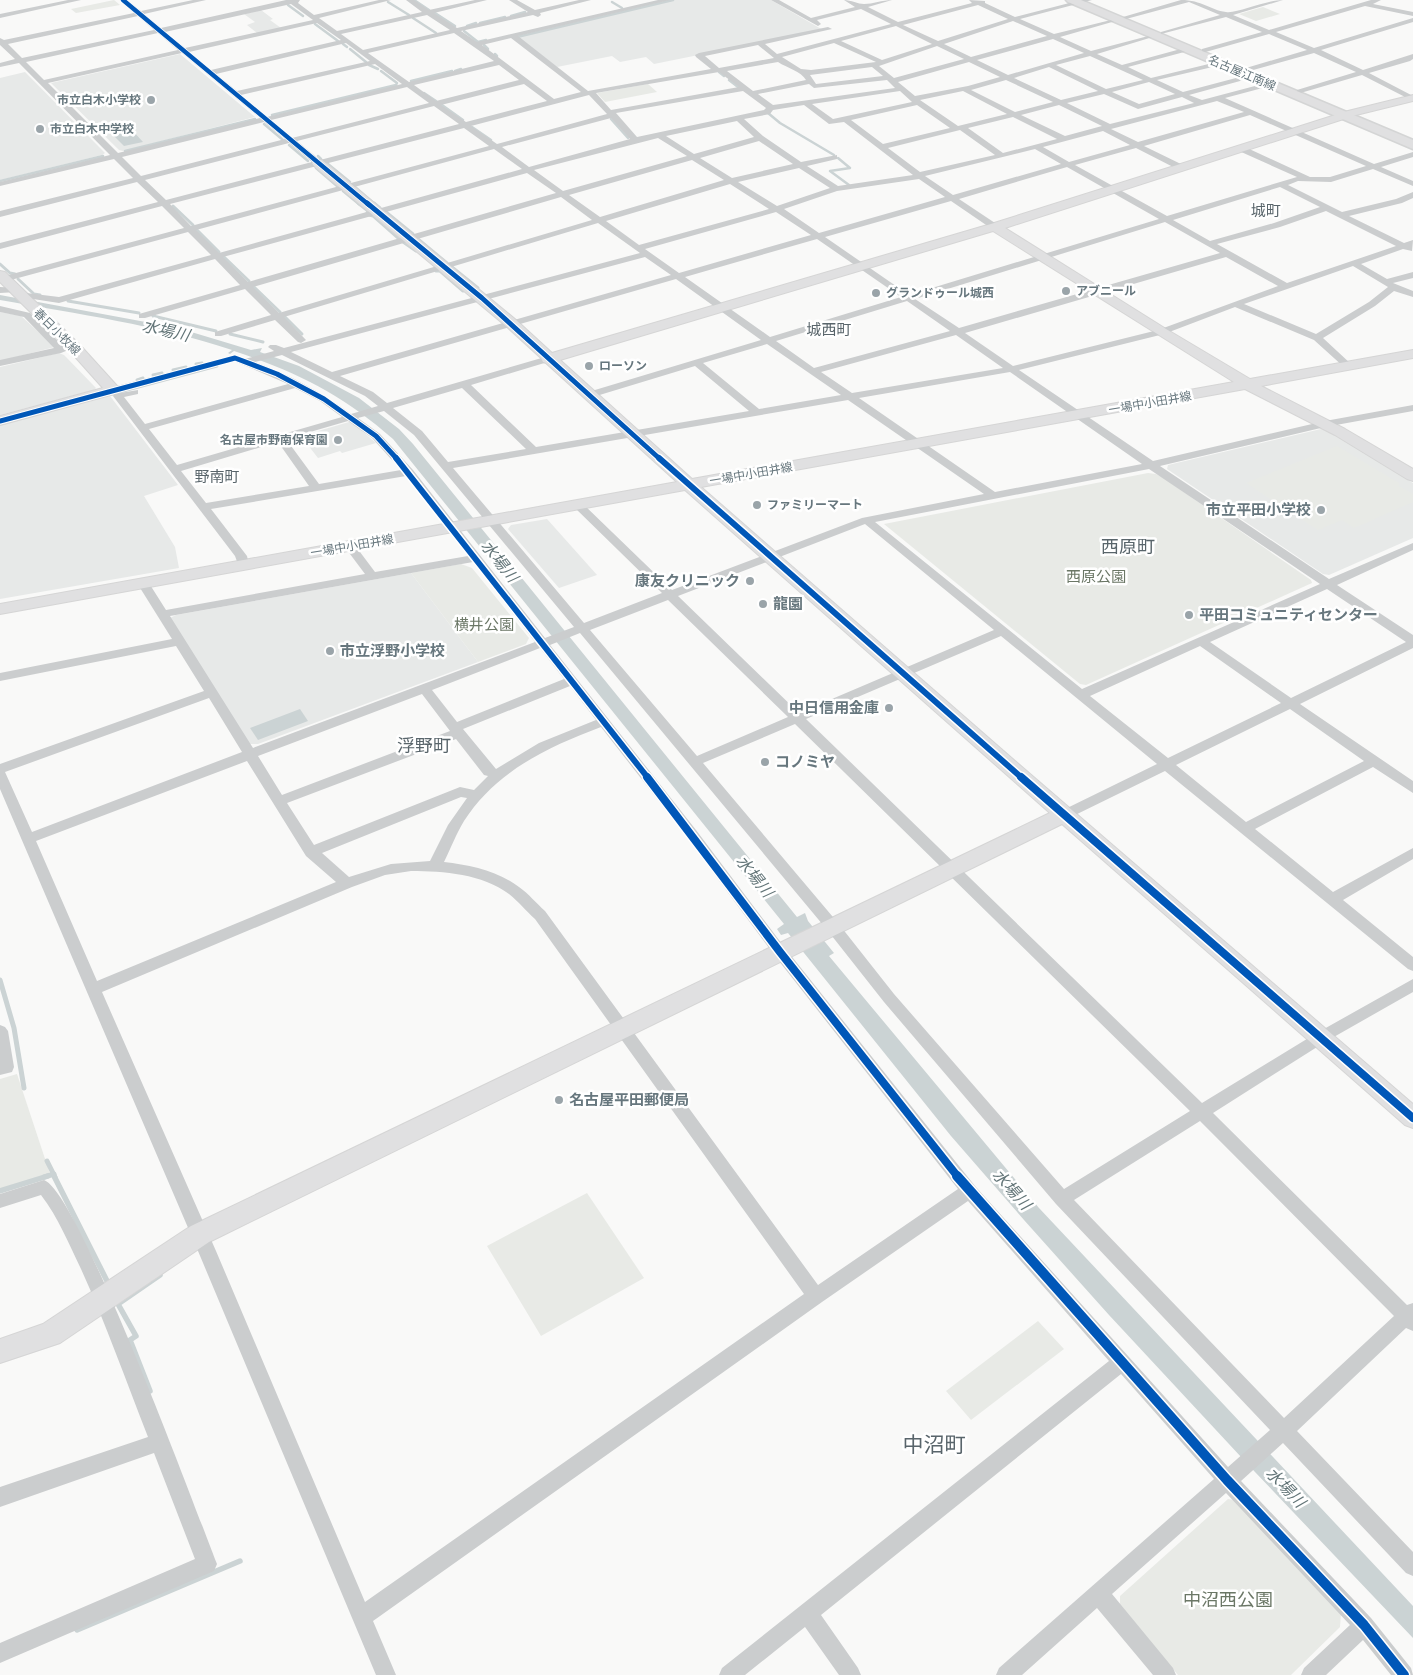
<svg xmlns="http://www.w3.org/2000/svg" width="1413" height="1675" viewBox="0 0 1413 1675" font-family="Arial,'Noto Sans JP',sans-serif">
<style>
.built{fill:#e7e9e8}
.green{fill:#e8eae6}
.water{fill:#cbd3d4}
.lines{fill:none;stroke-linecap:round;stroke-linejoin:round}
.stream-far3{stroke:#cbd3d4;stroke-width:2.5}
.stream-far2{stroke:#cbd3d4;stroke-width:3}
.stream-far1{stroke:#cbd3d4;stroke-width:5}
.stream{stroke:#cbd3d4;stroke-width:5.5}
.secondary-casing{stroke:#d5d5d5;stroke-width:2}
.primary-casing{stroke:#d4d5d5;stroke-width:3}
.street{fill:#cbcdce;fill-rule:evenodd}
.secondary{fill:#e0e0e1;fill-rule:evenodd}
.primary{fill:#e0e0e1;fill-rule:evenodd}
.cycleway-far4-casing{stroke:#fff;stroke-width:6}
.cycleway-far3-casing{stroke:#fff;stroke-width:7}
.cycleway-far2-casing{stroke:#fff;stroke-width:9}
.cycleway-far1-casing{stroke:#fff;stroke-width:11}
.cycleway-casing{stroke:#fff;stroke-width:13}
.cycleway-far4{stroke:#0057b8;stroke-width:4.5}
.cycleway-far3{stroke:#0057b8;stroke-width:5}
.cycleway-far2{stroke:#0057b8;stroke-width:6}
.cycleway-far1{stroke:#0057b8;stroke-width:8}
.cycleway{stroke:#0057b8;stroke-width:10}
.poi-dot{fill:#9aa4a9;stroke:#fff;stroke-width:2}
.labels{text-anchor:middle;stroke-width:5;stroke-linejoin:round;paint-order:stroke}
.far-street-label{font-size:12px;fill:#67777e;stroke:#fff}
.far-poi-label{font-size:12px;font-weight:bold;fill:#67777e;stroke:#fff;text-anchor:start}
.far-quarter-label{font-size:15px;fill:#59656b;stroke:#fff}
.poi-label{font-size:15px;font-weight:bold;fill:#67777e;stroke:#fff;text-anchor:start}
.park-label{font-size:15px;fill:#6b7766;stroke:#fff}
.water-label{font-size:16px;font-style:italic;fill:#637578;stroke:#fff}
.quarter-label{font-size:18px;fill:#59656b;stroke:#fff}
.near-park-label{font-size:18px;fill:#6b7766;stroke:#fff}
.near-quarter-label{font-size:21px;fill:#59656b;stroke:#fff}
</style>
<rect width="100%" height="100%" fill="#f9f9f8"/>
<g class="built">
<path d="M673 0H771L823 30 654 64 646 57 620 62 612 56 557 67 518 37Z"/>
<path d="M261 10 273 19 270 20 281 28 257 33 247 25 255 22 244 14Z"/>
<path d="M180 54 255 117 123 151 119 150 51 83Z"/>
<path d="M25 72 105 153 102 155 0 180V78Z"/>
<path d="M0 312 21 316 55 347 0 361Z"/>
<path d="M59 353 64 355 96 388 94 390 0 415V367Z"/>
<path d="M110 396 178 485 144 496 175 547 179 568 0 599V425Z"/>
<path d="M349 422H352L376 443 342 453 340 451 318 458 301 436Z"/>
<path d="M1321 429 1327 430 1413 483V538L1329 575 1323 574 1167 469 1168 465Z"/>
<path d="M547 519 597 575 559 588 508 529 511 525Z"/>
<path d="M411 573 478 662 258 744H249L170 618 176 615Z"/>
</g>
<g class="green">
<path d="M114 0 120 5 76 13 71 9Z"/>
<path d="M1263 7 1280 14 1256 21 1239 14Z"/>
<path d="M648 84 657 92 605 102 597 93Z"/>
<path d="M1337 446 1399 483V486L1413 494V502L1354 528 1342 520 1318 530 1246 483Z"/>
<path d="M1148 473 1156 474 1162 477 1311 580 1312 583 1086 685 1080 684 884 524Z"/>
<path d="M461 564 472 568 529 638 526 644 478 662 411 573Z"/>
<path d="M17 1074 50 1174 0 1189V1079Z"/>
<path d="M587 1193 644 1278 541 1336 487 1246Z"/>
<path d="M1038 1321 1064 1349 971 1420 946 1391Z"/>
<path d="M1228 1499 1239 1501 1341 1613 1340 1627 1291 1675H1178L1120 1605V1596Z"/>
</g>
<g class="water">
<path d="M132 130 143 142 124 146 113 135Z"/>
<path d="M0 295 178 328 251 350 262 348 260 352 299 366 359 398 399 429 413 444 797 917 805 913 808 921 834 953 829 956 1039 1208 1413 1606V1638L1255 1472 1109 1315 1024 1220 951 1136 788 933 781 935 777 929 784 924 393 439C343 395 297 372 234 351L230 354 228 353 232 350C157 325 78 314 0 300Z"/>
<path d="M300 709 308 721 258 740 250 728Z"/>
</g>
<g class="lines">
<g class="stream-far3">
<path d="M414 0 429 10"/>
<path d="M388 2 409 15"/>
<path d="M612 2 622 8"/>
<path d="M288 5 303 16"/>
<path d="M435 13 455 26"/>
<path d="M511 16 525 12"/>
<path d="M413 18 436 33"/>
<path d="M480 23 505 17"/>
<path d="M315 24 338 41"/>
<path d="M467 26 476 23"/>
<path d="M464 31 478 42 486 40"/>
<path d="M520 40 517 37 673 0"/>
<path d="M343 44 347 47"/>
<path d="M484 45 488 49"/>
<path d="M350 49 366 62"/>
<path d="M495 54 497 56"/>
<path d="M369 65 378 69"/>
<path d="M455 71 461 69"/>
<path d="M719 72 724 76"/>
<path d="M729 80 738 87"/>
<path d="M411 81 452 71"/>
<path d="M424 93 436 101"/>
<path d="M442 105 463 120"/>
<path d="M768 113 780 123 834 155"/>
<path d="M272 115 396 85 397 83 381 71"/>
<path d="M611 119 628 138"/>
<path d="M264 124 283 140"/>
<path d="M472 127 491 140"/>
<path d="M289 145 308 161"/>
<path d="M125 151 255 119"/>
<path d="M318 156 321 159"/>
<path d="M838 158 850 168 830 171 849 185"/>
<path d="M328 164 350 182"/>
<path d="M316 168 337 186"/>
<path d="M0 181 103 156"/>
<path d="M355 187 376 205"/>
<path d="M343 191 360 205"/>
</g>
<g class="stream-far2">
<path d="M358 203 368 211 367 213"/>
<path d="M374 203 380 208"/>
<path d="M173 206 193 225"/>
<path d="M386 212 413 234"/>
<path d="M369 215 373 216 399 239"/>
<path d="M197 230 219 252"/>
<path d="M418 239 447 263"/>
<path d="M403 242 416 251"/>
<path d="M224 257 249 281"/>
<path d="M0 264 10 273 15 274"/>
<path d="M452 267 478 288"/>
<path d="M436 271H440L463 291"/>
<path d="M18 279 34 294 40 295"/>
<path d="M254 287 280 312"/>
<path d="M68 301 139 313"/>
<path d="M153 316 216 331"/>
<path d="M285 317 302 334"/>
<path d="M230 334 263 342"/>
<path d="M196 364 202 363"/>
<path d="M173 370 186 367"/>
<path d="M153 375 162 373"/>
<path d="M137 380 143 378"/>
<path d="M112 394 217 366"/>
</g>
<g class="stream-far1">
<path d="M0 980 14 1028 24 1088"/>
<path d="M47 1161 55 1177"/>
<path d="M44 1177 54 1174"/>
</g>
<g class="stream">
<path d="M54 1176 107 1281"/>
<path d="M0 1191 48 1176"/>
<path d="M150 1391 130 1340 136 1336 118 1304 160 1275"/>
<path d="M77 1630 240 1561"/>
</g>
<defs>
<g id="secondary">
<path d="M1413 95V101L1356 115 1005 228 1166 329 1250 379 1413 350V358L1261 386 1345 429 1413 469V481L1407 479 1335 435 1245 389 701 487 1015 761 1413 1104V1128L1405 1125 1062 824 209 1242 60 1343 0 1363V1339L43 1324 191 1226 1050 813 685 490 0 614V604L677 482 546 363 543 362 541 358 506 326 314 166 312 163 314 160H322L516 320 552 353 991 224 1348 111ZM993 231 1234 382 692 479 560 360Z"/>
<path d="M0 271 5 272 79 344 118 387 120 390 118 393 0 425V416L103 388 69 350 0 282Z"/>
</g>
<path id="primary" d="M1066 0H1081L1413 140V149L1068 2Z"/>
</defs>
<use href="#secondary" class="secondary-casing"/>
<use href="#primary" class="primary-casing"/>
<g class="street">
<path d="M68 0H81L0 18V14Z"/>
<path d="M120 0H127L141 11 193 0H206L144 14 161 28 286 0H300L298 3 314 15 379 0H391L319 18 337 31 422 12 406 0H414L429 10 475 0H487L434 13 457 28 528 12 509 0H517L535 10 579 0H591L540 13 541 15 538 17 533 15 461 31 477 42 658 0H670L518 36 588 91 711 69 696 57 695 55 699 53 828 27 832 29 765 44 777 54 891 24 861 9 817 20 821 24 818 26 771 0H779L811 18 855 7 844 0C851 0 858 4 864 4 873 4 882 0 892 0L868 7 898 22 972 3 969 0 985 1V3L1015 17 1081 0H1092L1020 19 1054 34 1119 18V20L1060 37 1091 51 1156 34V36L1097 54 1122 65 1188 47V51L1128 67 1151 78 1221 61V65L1157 80 1183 92 1251 74V78L1189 95 1202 100 1270 82V86L1225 98 1374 164 1413 152V157L1381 167 1413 181V186L1373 169 1331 182 1298 181 1288 185 1342 212 1396 199 1413 192V198L1402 203 1349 216 1404 243 1413 240 1412 251 1403 249 1361 264 1387 279 1413 272V278L1393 283 1413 291V297L1394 291 1375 306 1323 338 1351 364V368H1345L1314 340 1235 307 1164 334 1019 370 1153 461 1325 421 1413 405V411L1325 427 1160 466 1329 579 1413 543V550L1337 585 1413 635V648L1300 704 1413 781V793L1373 767 1255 829 1333 892 1413 848V859L1343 900 1413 957V971L1408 969 1165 771 1069 818H1059L1057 815 1059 812 1157 764 1001 636 806 719 1202 1103 1315 1034 1413 979V992L1325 1042 1213 1113 1407 1305 1413 1303V1331L1406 1328 1297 1431 1413 1552V1576L1406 1573 1283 1443 1241 1481 1371 1618 1411 1668 1413 1675H1391L1363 1640 1326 1675H1301L1304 1668 1350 1625 1226 1493 1112 1594 1173 1668 1176 1675H1153L1097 1608 1022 1675H996L999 1668 1214 1479 1121 1374 821 1615 858 1668 861 1675H839L805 1627 745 1675H719L722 1668 1109 1361 968 1201 822 1302 373 1621 396 1675H376L198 1251 0 789V764L204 691 176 646 0 681V673L172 639 137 583 143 579 147 580 166 610 365 574 344 546 350 543 354 544 375 572 468 556 406 476 211 509 247 556 249 565 243 568 239 567 235 556 113 396 114 394 138 390V394L124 397 145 424 288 384 234 361 113 393 108 390 109 388 235 355 245 359 274 351 268 347 270 345H276L284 348 640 253 598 223 284 317 306 340 301 343 298 342 275 320 221 336H215V332L271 315 245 289 145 318H139V314L240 285 215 259 59 303 20 297 17 296V292L0 293V287L18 288V292L59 297 211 255 188 232 7 281 0 280 1 277 184 228 162 206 0 249V243L158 202 137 182 0 217V211L133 178 114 159 0 186V182L110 155 19 63 0 67V63L15 59 0 45V38L4 40 134 13ZM291 4 313 20 185 48 165 32ZM978 5 1008 19 938 41 903 25ZM427 15 450 30 363 50 341 34ZM138 16 154 30 22 58 8 44ZM1013 21 1047 36 971 57 944 44ZM317 23 341 40 211 70 189 52ZM896 26 932 44 882 60 841 41ZM158 33 178 50 44 80 26 62ZM454 33 494 61 409 82 368 53ZM511 38 581 92 554 99 482 45ZM1053 39 1084 53 1008 75 977 60ZM346 43 370 61 237 91 216 74ZM834 43 876 62 811 70 801 69 782 57ZM758 45 774 58 719 68 705 56ZM937 46 964 59 894 78 879 66ZM182 53 260 118 118 153 48 83ZM1090 56 1143 80 1106 89 1056 65ZM778 62C787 68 801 71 806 80L753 91 727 71ZM969 62 1000 77 968 86 915 96 898 82ZM375 64 402 84 267 117 241 95ZM499 65 519 80 436 101 414 85ZM872 67 883 76 816 84 810 75ZM1049 67 1098 91 1061 100 1014 78ZM719 72 739 87 611 110 596 93ZM887 80 895 88 773 105 758 94 809 84 814 88ZM1006 80 1053 102 1015 112 971 90ZM1149 82 1175 94 1139 104 1112 92ZM524 84 547 101 466 122 441 105ZM407 87 429 103 292 138 271 120ZM743 91 766 108 764 110 637 137 616 113ZM900 91 912 102 833 119 812 104ZM963 91 1007 114 958 126 920 100ZM1104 94 1138 109 1182 97 1194 103 1110 124 1067 103ZM589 95 607 114 497 144 471 126ZM1217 101 1244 112 1138 142 1111 129ZM804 105 829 124 844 122 913 175 838 186 807 166 837 159V155L801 162 763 136 744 119 770 114 773 110ZM917 105 950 128 883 144 851 120ZM1059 105 1102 126 1065 136 1021 115ZM434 106 459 124 320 160 297 141ZM1250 115 1366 166 1330 177H1310L1245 147H1239V151L1297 177 1167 216 1075 165 1136 148 1179 170H1185V166L1144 146ZM1013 117 1057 139 1003 153 968 128ZM611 118 630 139 529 167 502 147ZM737 121 754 137 694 154 666 136ZM264 122 285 139 141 176 122 157ZM464 128 489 146 191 226 170 204ZM960 130 995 155 920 172 888 148ZM1103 131 1130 145 1069 162 1043 147ZM658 138 687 156 563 191 534 170ZM759 141 793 164 732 178 700 158ZM289 143 312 162 166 200 145 180ZM494 149 522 169 219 253 196 230ZM1035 149 1061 164 953 195 925 176ZM692 160 724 180 600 217 569 195ZM1067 167 1159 219 909 295 825 237 951 201 992 229H998V225L959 199ZM799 168 830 188 777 206 738 182ZM527 173 556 193 248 282 223 257ZM919 179 945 197 819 233 784 209 837 191ZM730 184 769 209 639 245 606 221ZM1280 187 1320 207 1274 223 1210 241 1173 220ZM561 197 592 220 279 313 253 287ZM1326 211 1396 246 1287 283 1217 244 1280 227ZM776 212 811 235 679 273 645 249ZM1165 222 1220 253 959 328 915 299ZM817 239 901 297 770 337 685 277ZM645 257 671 275 332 372 291 352ZM1226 257 1278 286 1158 330 1013 366 965 333ZM1353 266 1388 287 1369 302 1316 334 1244 304ZM676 279 761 340 585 393 584 395 589 398 593 397 695 366 749 411 536 447 471 385 551 361V357H545L387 403 373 392 340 376ZM907 301 950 331 814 368 776 341ZM956 335 1003 368 852 393 821 372ZM767 344 841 395 759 409 703 363ZM282 355 365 396 378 406 351 414C321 392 290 375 255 362ZM1010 372 1142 464 995 492 859 398ZM295 388 320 401 342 417 177 465 149 429ZM462 388 526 449 448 462 422 431 393 408ZM848 400 984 494 862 518 672 590 582 503H574L573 505 574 507 662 593 584 623 453 468ZM384 411 414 435 574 627 545 638 413 470 380 434 358 418ZM348 421 372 438 401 470 319 484 286 439ZM278 442 309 486 206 503 181 471ZM1149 469 1320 584 1082 689 875 522ZM865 524 994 630 799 713 678 596ZM473 562 535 642 253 748 170 616ZM1327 589 1406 642 1291 698 1210 642ZM668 600 788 717 697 756 590 630ZM580 633 828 931 884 1002 1056 1204 1270 1430 1228 1467 975 1186 785 948 696 830 550 645ZM1200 646 1281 703 1168 758 1090 696ZM540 648 564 679 457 722 432 690ZM570 686 596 720 539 743 496 769 463 729ZM422 694 450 731 282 795 258 756ZM209 698 242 752 32 832 5 772ZM1290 709 1364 761 1246 822 1176 765ZM795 724 1190 1111 1064 1189 894 994 838 923 703 763ZM601 727 686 836 775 956 958 1189 818 1285 545 911C536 903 529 894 519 887 498 871 470 865 444 862 451 848 456 834 464 821 496 771 548 747 601 727ZM456 739 484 775 488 776 474 790 460 787 455 789 314 845 287 803ZM247 761 306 856 336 882 97 981 36 841ZM461 797 467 798 448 825 430 861 391 864 349 877 322 853ZM411 871C444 871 482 874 509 894 519 902 526 911 535 919L804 1294 365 1602 216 1251 102 992 352 887 385 875ZM1200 1121 1394 1316 1284 1418 1074 1200Z"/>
<path d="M1181 0C1202 0 1210 10 1226 12 1237 14 1266 0 1283 0L1233 15 1269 30 1371 0H1381L1373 4 1413 12V16L1365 6 1276 32 1314 48 1413 18V22L1321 50 1363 70 1413 54V59L1410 61 1369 73 1413 96V101L1362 75 1297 94V90L1356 72 1314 53 1246 72V68L1307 50 1269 34 1202 53V49L1262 32 1226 17 1161 34V32L1220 15 1189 2 1126 19 1123 17Z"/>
<path d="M0 306 30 313 63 346 68 345 73 348 61 353 0 366V360L54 348 24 317 0 312Z"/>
<path d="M0 1025 5 1027 8 1031 14 1067 12 1072 0 1075Z"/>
<path d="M44 1180C79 1192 196 1511 217 1564L214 1571 0 1663V1643L195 1559 154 1453 0 1507V1487L148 1437C126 1381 106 1324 81 1269 69 1244 58 1217 41 1195L0 1208V1194Z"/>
</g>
<use href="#secondary" class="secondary"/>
<use href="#primary" class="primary"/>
<defs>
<path id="cycleway-far4" d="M123 0 369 205"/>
<g id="cycleway-far3">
<path d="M367 203 482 298 661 460"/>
<path d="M0 421 235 358 277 374 324 399 376 436 398 460"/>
</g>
<g id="cycleway-far2">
<path d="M396 458 648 778"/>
<path d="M659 458 1022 778"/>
</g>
<g id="cycleway-far1">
<path d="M647 777 780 952 958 1177"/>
<path d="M1021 777 1413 1118"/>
</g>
<path id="cycleway" d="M957 1176 1227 1480 1364 1625 1404 1675"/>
</defs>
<use href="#cycleway-far4" class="cycleway-far4-casing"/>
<use href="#cycleway-far3" class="cycleway-far3-casing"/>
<use href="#cycleway-far2" class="cycleway-far2-casing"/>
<use href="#cycleway-far1" class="cycleway-far1-casing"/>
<use href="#cycleway" class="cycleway-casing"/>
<use href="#cycleway-far4" class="cycleway-far4"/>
<use href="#cycleway-far3" class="cycleway-far3"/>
<use href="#cycleway-far2" class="cycleway-far2"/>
<use href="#cycleway-far1" class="cycleway-far1"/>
<use href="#cycleway" class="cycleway"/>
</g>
<g class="poi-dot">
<circle cx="151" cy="100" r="5"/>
<circle cx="40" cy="129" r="5"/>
<circle cx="1066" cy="291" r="5"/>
<circle cx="876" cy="293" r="5"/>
<circle cx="589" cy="366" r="5"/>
<circle cx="338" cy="440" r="5"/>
<circle cx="757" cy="505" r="5"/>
<circle cx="1321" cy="510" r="5"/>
<circle cx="750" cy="581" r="5"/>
<circle cx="763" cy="604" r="5"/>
<circle cx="1189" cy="615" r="5"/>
<circle cx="330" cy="651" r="5"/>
<circle cx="889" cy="708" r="5"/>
<circle cx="765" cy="762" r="5"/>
<circle cx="559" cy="1100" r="5"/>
</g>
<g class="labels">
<g class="far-street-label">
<text transform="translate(1242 73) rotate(23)" y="4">名古屋江南線</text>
<text transform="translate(57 332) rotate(45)" y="4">春日小牧線</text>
<text transform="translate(1150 403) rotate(-10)" y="4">一場中小田井線</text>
<text transform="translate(751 474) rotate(-10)" y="4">一場中小田井線</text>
<text transform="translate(352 546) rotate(-10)" y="4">一場中小田井線</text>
</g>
<g class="far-poi-label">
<text x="141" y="104" text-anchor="end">市立白木小学校</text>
<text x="50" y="133">市立白木中学校</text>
<text x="1076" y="295">アブニール</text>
<text x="886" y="297">グランドゥール城西</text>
<text x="599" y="370">ローソン</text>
<text x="328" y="444" text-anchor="end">名古屋市野南保育園</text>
<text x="767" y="509">ファミリーマート</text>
</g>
<g class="far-quarter-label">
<text x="1266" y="216">城町</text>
<text x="829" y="335">城西町</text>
<text x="217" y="482">野南町</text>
</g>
<g class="poi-label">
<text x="1311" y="515" text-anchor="end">市立平田小学校</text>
<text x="740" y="586" text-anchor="end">康友クリニック</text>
<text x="773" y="609">龍園</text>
<text x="1199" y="620">平田コミュニティセンター</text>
<text x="340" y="656">市立浮野小学校</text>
<text x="879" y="713" text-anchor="end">中日信用金庫</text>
<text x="775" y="767">コノミヤ</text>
<text x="569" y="1105">名古屋平田郵便局</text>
</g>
<g class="park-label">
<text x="1096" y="582">西原公園</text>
<text x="484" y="630">横井公園</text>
</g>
<g class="water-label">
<text transform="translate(166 330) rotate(13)" y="6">水場川</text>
<text transform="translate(500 561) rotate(51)" y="6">水場川</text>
<text transform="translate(755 876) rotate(51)" y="6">水場川</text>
<text transform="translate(1012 1189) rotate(48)" y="6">水場川</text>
<text transform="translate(1286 1487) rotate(46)" y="6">水場川</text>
</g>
<g class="quarter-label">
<text x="1128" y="553">西原町</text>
<text x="424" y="752">浮野町</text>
</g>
<g class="near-park-label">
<text x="1228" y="1606">中沼西公園</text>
</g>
<g class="near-quarter-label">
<text x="934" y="1452">中沼町</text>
</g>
</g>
</svg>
